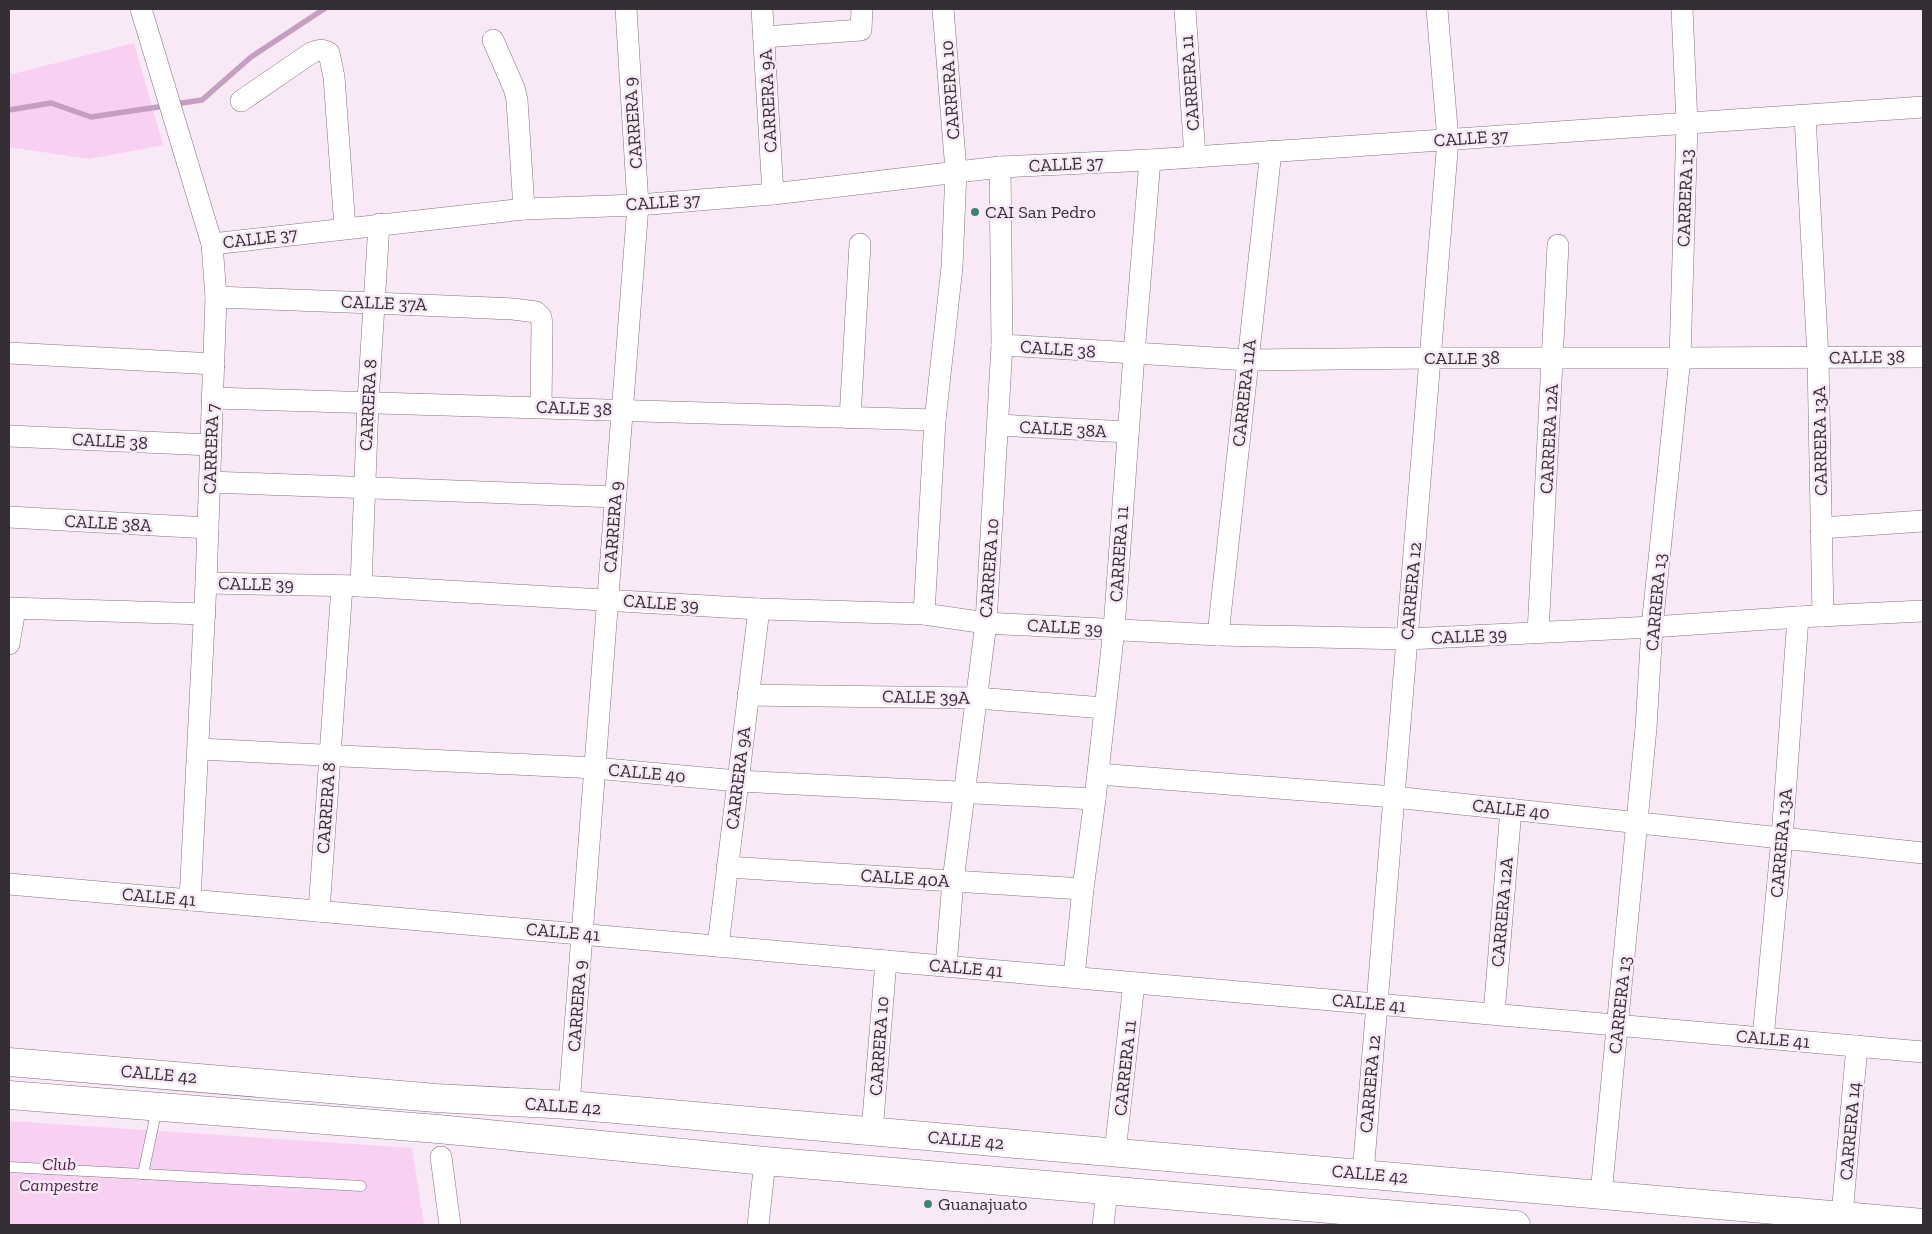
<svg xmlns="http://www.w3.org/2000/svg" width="1932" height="1234" viewBox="0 0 1932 1234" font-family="'Zilla Slab',serif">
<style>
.green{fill:#f7d0f2}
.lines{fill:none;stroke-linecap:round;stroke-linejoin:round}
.stream{stroke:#c69ec1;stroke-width:5.5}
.service-casing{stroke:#827380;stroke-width:11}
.minor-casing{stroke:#827380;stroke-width:22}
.primary-casing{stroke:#827380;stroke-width:29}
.service{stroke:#fff;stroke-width:10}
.minor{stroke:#fff;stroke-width:21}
.primary{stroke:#fff;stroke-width:28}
.poi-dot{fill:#3f8376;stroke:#f9e8f6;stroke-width:2}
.labels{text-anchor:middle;stroke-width:5;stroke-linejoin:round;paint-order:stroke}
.street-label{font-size:18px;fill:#352f35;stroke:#f9e8f6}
.poi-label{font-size:18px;fill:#352f35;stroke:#f9e8f6;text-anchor:start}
.park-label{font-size:18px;font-style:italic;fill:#4e1e4b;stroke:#f9e8f6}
</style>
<rect width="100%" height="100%" fill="#f9e8f6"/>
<g class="green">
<path d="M134 43 163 145 89 159 9 147V75Z"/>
<path d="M9 1121 412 1148 424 1225H9Z"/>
</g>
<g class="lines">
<g class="stream">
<path d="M175 104 202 100 251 57 324 9"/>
<path d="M9 110 51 103 91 117 165 106"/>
</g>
<defs>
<g id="service">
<path d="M9 1167 143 1174 157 1108"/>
<path d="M143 1174 361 1186"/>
</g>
<g id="minor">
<path d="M141 9 212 244 216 297 206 583 190 900"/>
<path d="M762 9 773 194"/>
<path d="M1185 9 1195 157"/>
<path d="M764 37 861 30 862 9"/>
<path d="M493 40 514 88 517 100 524 209"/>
<path d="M241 101 311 53C318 50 322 49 329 53L334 77 345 228"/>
<path d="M1805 116 1818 358 1823 616"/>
<path d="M212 244 524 209 638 205 773 194 1000 167 1150 160 1923 107"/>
<path d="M216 297 374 303 513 309 536 312 541 317 542 325 541 407"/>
<path d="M1002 345 1248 360 1430 358H1680L1923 357"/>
<path d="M9 353 214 364"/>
<path d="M212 398 935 420"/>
<path d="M850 418 860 244"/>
<path d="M998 425 1128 432"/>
<path d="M9 436 211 445"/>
<path d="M210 482 616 497"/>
<path d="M9 517 208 528"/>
<path d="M1821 528 1923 521"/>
<path d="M206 583 361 586 759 609 924 614 986 623 1218 635 1407 639 1652 627 1798 617 1923 611"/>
<path d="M361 586 368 402 379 224"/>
<path d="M9 608 205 614"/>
<path d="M924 614 935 420 952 267 956 171 943 9"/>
<path d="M1538 633 1558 245"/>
<path d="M1218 635 1271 151"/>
<path d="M9 644 15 609"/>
<path d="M748 695 977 698 1104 708"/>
<path d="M199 749 595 768 738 781 1095 799"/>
<path d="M1098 774 1394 797 1923 853"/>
<path d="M727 867 1083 889"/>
<path d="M9 884 1923 1052"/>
<path d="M319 911 342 586"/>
<path d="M718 946 759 609"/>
<path d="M946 966 953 881 986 623 1002 345 1000 167"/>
<path d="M1074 977 1083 889 1095 799 1114 629 1134 354 1150 160"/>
<path d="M1494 1014 1511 809"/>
<path d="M1763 1038 1782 838 1798 617"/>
<path d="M569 1105 638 205 626 9"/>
<path d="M872 1131 886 961"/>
<path d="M1115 1152 1134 983"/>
<path d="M441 1157 450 1225"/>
<path d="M1363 1174 1448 140 1437 9"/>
<path d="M1601 1194 1646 728 1652 627 1680 358 1687 124 1682 9"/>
<path d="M1842 1215 1857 1046"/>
<path d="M758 1225 765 1161"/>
<path d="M1103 1225 1107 1191"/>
</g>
<g id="primary">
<path d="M9 1062 436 1098 569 1105 1923 1223"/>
<path d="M9 1095 438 1129 765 1161 1516 1225"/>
</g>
</defs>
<use href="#service" class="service-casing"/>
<use href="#minor" class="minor-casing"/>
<use href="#primary" class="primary-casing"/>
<use href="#service" class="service"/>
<use href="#minor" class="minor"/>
<use href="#primary" class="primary"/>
</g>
<g class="poi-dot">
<circle cx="975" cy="212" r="5"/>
<circle cx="928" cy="1204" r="5"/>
</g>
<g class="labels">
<g class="street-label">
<text transform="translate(1190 83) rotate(-94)" y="6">CARRERA 11</text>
<text transform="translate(950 90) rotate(-94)" y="6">CARRERA 10</text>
<text transform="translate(768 101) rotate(-93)" y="6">CARRERA 9A</text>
<text transform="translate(633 123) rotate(-94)" y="6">CARRERA 9</text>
<text transform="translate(1471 138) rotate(-4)" y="6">CALLE 37</text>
<text transform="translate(1066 164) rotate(-3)" y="6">CALLE 37</text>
<text transform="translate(1685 198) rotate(-88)" y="6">CARRERA 13</text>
<text transform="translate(663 202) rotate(-4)" y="6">CALLE 37</text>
<text transform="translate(260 238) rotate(-7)" y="6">CALLE 37</text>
<text transform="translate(384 303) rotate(2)" y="6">CALLE 37A</text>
<text transform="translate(1058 349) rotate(4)" y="6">CALLE 38</text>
<text transform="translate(1867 357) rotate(-1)" y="6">CALLE 38</text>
<text x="1462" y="364">CALLE 38</text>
<text transform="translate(1244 393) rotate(-84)" y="6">CARRERA 11A</text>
<text transform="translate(368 405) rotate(-87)" y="6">CARRERA 8</text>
<text transform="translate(574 408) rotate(2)" y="6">CALLE 38</text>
<text transform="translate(1063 429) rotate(3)" y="6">CALLE 38A</text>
<text transform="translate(1549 439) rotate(-87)" y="6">CARRERA 12A</text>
<text transform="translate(110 441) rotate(3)" y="6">CALLE 38</text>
<text transform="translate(1820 441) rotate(-91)" y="6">CARRERA 13A</text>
<text transform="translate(211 449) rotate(-88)" y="6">CARRERA 7</text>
<text transform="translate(108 523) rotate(3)" y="6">CALLE 38A</text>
<text transform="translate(613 527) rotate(-86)" y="6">CARRERA 9</text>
<text transform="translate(1119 554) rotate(-86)" y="6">CARRERA 11</text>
<text transform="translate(989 568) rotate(-86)" y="6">CARRERA 10</text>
<text transform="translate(256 584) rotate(1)" y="6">CALLE 39</text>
<text transform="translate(1411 591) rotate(-85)" y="6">CARRERA 12</text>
<text transform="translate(1656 602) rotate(-85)" y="6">CARRERA 13</text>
<text transform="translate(661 603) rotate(4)" y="6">CALLE 39</text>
<text transform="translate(1065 627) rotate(3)" y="6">CALLE 39</text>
<text transform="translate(1469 636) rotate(-3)" y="6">CALLE 39</text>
<text transform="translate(926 697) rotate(1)" y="6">CALLE 39A</text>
<text transform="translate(647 773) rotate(5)" y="6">CALLE 40</text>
<text transform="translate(738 778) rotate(-83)" y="6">CARRERA 9A</text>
<text transform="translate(326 808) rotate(-86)" y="6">CARRERA 8</text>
<text transform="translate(1511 809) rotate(6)" y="6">CALLE 40</text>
<text transform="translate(1781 843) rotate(-85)" y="6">CARRERA 13A</text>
<text transform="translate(905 878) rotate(4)" y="6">CALLE 40A</text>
<text transform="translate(159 897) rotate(5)" y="6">CALLE 41</text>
<text transform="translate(1502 912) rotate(-85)" y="6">CARRERA 12A</text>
<text transform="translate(563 932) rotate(5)" y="6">CALLE 41</text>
<text transform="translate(966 968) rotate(5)" y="6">CALLE 41</text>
<text transform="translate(1369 1003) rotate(5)" y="6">CALLE 41</text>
<text transform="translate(1620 1005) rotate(-84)" y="6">CARRERA 13</text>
<text transform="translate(577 1006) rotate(-86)" y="6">CARRERA 9</text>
<text transform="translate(1773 1039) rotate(5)" y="6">CALLE 41</text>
<text transform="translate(879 1046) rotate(-86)" y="6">CARRERA 10</text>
<text transform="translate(1125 1068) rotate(-84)" y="6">CARRERA 11</text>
<text transform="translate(159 1074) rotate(5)" y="6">CALLE 42</text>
<text transform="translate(1370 1084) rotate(-85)" y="6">CARRERA 12</text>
<text transform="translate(563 1106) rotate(4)" y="6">CALLE 42</text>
<text transform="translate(1850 1131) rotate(-85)" y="6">CARRERA 14</text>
<text transform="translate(966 1140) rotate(5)" y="6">CALLE 42</text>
<text transform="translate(1370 1174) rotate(5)" y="6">CALLE 42</text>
</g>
<g class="poi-label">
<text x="985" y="218">CAI San Pedro</text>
<text x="938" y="1210">Guanajuato</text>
</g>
<g class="park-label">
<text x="59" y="1170">Club<tspan x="59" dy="21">Campestre</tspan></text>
</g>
</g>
<rect width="1932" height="1234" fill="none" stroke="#352f35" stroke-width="20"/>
</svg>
